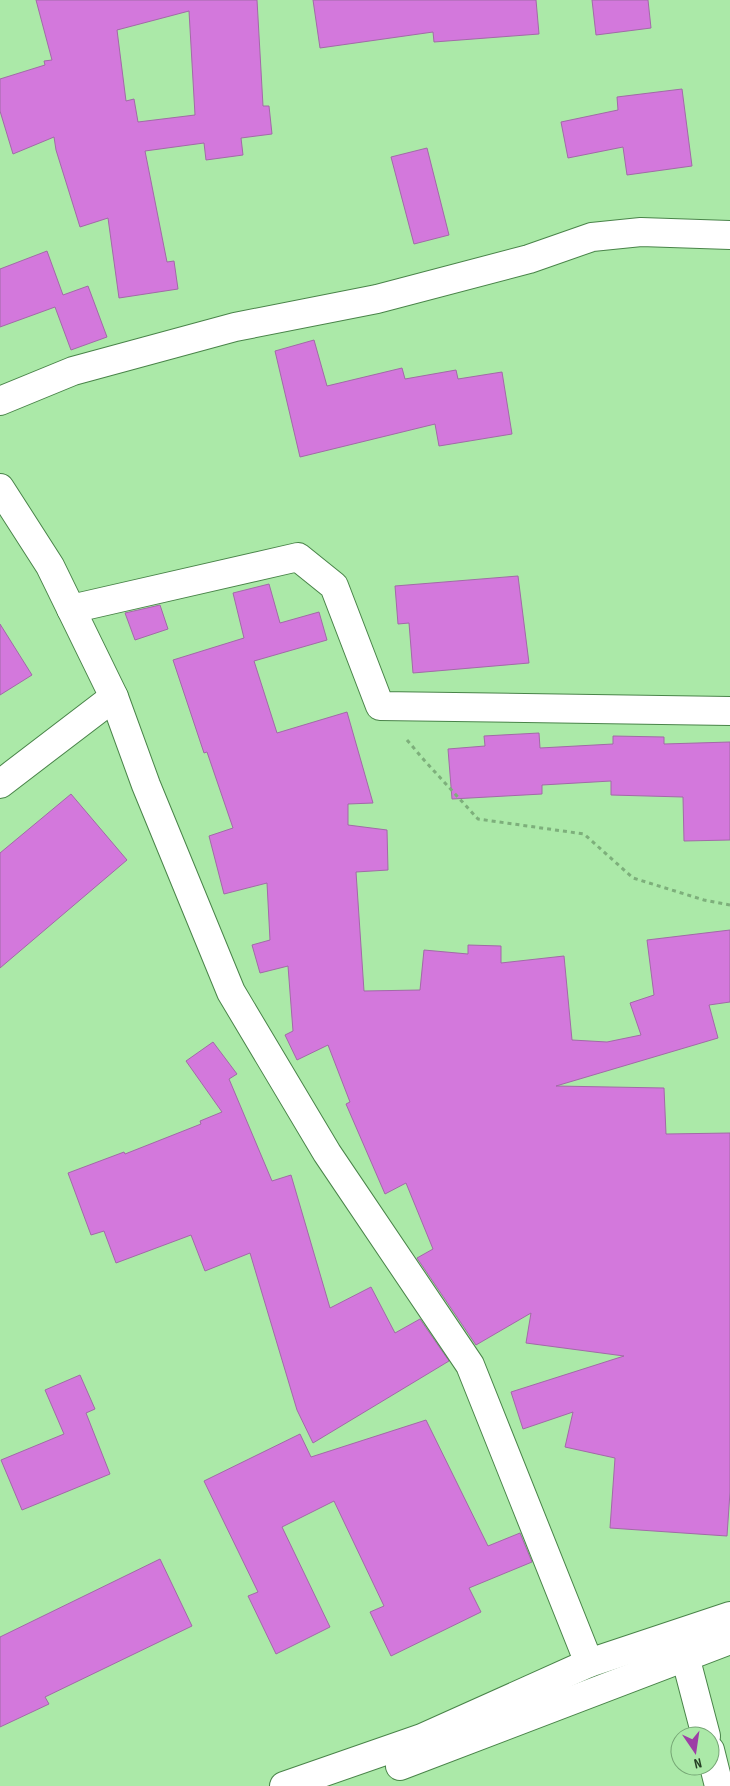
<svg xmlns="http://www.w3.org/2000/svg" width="730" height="1786" viewBox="0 0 730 1786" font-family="'Sofia Sans Condensed',sans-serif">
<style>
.building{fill:#d378dc;stroke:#a26aa7;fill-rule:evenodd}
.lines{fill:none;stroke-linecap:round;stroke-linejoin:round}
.street-casing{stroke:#498449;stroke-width:30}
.primary-casing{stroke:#498449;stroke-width:30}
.path{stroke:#7daf7b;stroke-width:3;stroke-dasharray:4 4;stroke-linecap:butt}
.street{stroke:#fff;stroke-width:28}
.primary{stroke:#fff;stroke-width:28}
</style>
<rect width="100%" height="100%" fill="#abe9a8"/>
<g class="building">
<path d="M36 0H257L263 106H269L272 134 241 138 243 155 206 160 204 143 145 151 167 262 174 261 178 289 119 298 108 218 80 227 56 150 54 137 13 154 0 111V79L45 65 44 61 52 60ZM189 11 195 115 138 122 134 99 126 101 117 30Z"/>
<path d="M313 0H536L539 34 434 42 433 32 320 48Z"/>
<path d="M592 0H648L651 28 596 35Z"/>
<path d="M682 89 692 166 627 175 623 147 568 158 561 122 618 110 617 97Z"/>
<path d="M427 148 449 235 414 244 391 157Z"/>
<path d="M47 251 63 295 88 286 107 337 71 350 55 307 0 327V269Z"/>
<path d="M314 340 327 386 402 368 405 379 456 370 458 379 502 372 512 434 439 446 435 424 300 457 275 351Z"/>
<path d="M518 576 529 663 413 673 409 623 398 624 395 586Z"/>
<path d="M269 584 280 623 319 612 327 640 254 661 277 733 347 712 373 803 348 804V825L387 830 388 870 356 872 364 991 420 990 424 950 468 954V945L501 946V963L564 956 572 1040 607 1042 641 1035 630 1003 654 995 647 940 730 930V1002L709 1005 718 1038 556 1086 664 1088 666 1134 730 1133V1492L727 1536 610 1528 615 1458 565 1447 573 1412 523 1429 511 1392 624 1356 526 1343 531 1313 476 1345 417 1258 433 1249 406 1183 385 1194 346 1104 350 1102 328 1045 297 1060 285 1035 293 1031 288 966 260 973 252 945 270 940 267 883 224 894 209 836 233 828 207 752 204 753 173 660 244 638 233 593Z"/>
<path d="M160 605 168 629 135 640 125 613Z"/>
<path d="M0 624 32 675 0 695Z"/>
<path d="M539 733 540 748 613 744V736L664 737V744L730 742V840L684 841 683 797 611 795V781L542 785V794L452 799 448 749 485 746 484 736Z"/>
<path d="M71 794 127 860 0 968V853Z"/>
<path d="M213 1042 237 1074 229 1079 272 1181 291 1175 330 1308 371 1287 395 1333 420 1319 449 1361 313 1443 297 1410 250 1253 205 1271 191 1235 116 1263 104 1231 91 1235 68 1173 124 1152 125 1154 201 1124 200 1121 222 1112 186 1061Z"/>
<path d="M80 1375 95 1409 86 1413 110 1474 22 1510 1 1460 64 1434 45 1390Z"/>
<path d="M426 1420 488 1546 520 1533 532 1562 469 1588 481 1612 391 1656 370 1612 384 1606 334 1501 282 1527 330 1627 276 1654 248 1596 258 1592 204 1481 300 1434 311 1457Z"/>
<path d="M160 1559 192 1626 45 1697 49 1704 0 1727V1637Z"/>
</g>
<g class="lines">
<defs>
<g id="street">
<path d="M0 401 73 371 235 327 377 299 529 259 592 237 641 232 730 235"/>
<path d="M0 488 50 566 114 697 146 785 231 992 327 1153 470 1365 589 1663"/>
<path d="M71 609 298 557 334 586 380 706 730 711"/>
<path d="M0 784 114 697"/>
<path d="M685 1656 706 1736"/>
<path d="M710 1750 719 1786"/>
</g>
<g id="primary">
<path d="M400 1766 730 1640"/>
<path d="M284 1786 422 1738 589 1663 730 1616"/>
</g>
</defs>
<use href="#street" class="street-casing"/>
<use href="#primary" class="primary-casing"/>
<path class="path" d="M407 740 424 760 478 819 584 834 633 878 704 900 730 905"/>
<use href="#street" class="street"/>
<use href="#primary" class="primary"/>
</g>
<g transform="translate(695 1751) rotate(167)"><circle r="24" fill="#abe9a8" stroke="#75a574"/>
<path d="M0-4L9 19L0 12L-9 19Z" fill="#9d3ea6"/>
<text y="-8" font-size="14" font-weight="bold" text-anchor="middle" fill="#253f25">N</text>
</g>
</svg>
